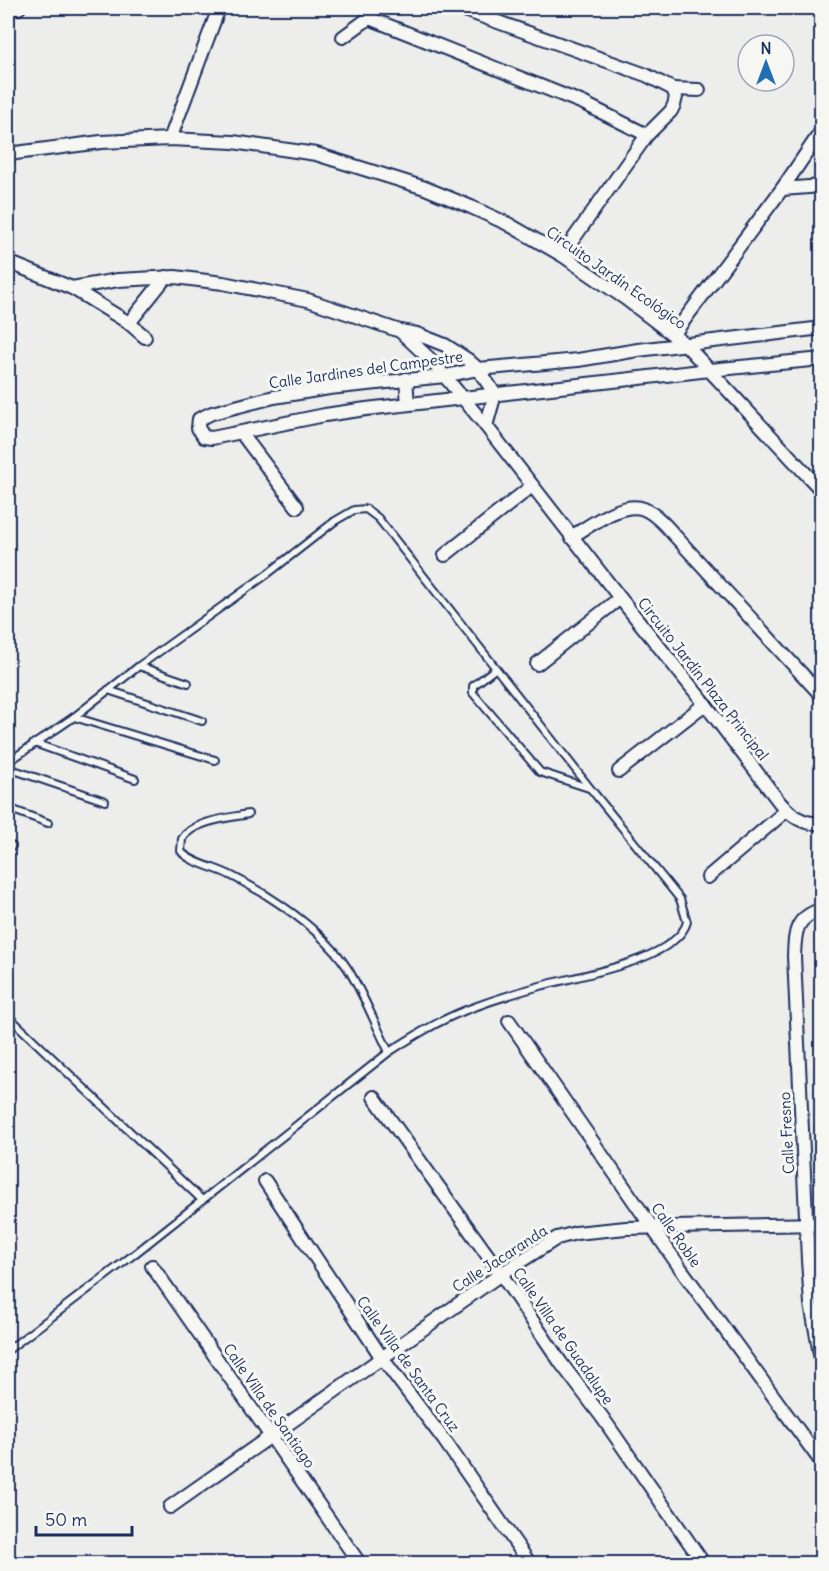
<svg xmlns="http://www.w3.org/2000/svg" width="829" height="1571" viewBox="0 0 829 1571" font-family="Delius,sans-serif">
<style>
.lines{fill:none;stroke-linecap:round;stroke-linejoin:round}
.lane-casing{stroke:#1b2f5e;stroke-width:10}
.street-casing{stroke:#1b2f5e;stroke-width:16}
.lane{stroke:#f6f6f2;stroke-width:6}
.street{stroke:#f6f6f2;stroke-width:12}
.labels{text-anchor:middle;stroke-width:6;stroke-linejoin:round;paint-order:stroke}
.street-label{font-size:15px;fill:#1b2f5e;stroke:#f6f6f2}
</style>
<rect width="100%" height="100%" fill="#edeeec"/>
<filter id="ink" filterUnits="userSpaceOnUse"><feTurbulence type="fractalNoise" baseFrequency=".0167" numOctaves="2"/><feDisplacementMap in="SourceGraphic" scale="12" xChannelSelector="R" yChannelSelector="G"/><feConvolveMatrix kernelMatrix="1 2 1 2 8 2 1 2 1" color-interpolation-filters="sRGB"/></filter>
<g filter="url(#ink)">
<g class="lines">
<defs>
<g id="lane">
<path d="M139 666 188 683"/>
<path d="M495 669 473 686V693L540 772 589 788"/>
<path d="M108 690 202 721"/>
<path d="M74 717 215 760"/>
<path d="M34 743 135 779"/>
<path d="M8 762 74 717 139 666 266 575 335 521 354 510 366 509 378 518 590 788 680 899 687 922C676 961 576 976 540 986 515 993 490 1001 466 1010 438 1021 414 1036 389 1052L137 1252 8 1350"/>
<path d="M8 768 105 801"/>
<path d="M8 808 48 823"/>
<path d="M248 814C229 818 192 821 182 839L181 851C188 862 217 868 230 875 242 881 254 888 266 895 296 914 329 939 348 969 364 995 375 1024 389 1052"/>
<path d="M8 844 12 846"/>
<path d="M8 1016 201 1199"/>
</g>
<g id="street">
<path d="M459 8 646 75 673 89 676 97 674 105 671 111 647 135 562 255"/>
<path d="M8 9 19 8"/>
<path d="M369 18 583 103 647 135"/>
<path d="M343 37 369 18"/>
<path d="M673 89 699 90"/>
<path d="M170 139 219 8"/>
<path d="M8 154 101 142 170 139 233 142 316 154 425 188 471 207 508 224 562 255 626 299 685 344 822 491"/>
<path d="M782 189 822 186"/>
<path d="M8 262 72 288 129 323 145 337"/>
<path d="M72 288 118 280 175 277 223 283 308 300 400 331 417 334 445 345 468 360 478 369 495 394 486 426"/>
<path d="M129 323 166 277"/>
<path d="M822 328 638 350 578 360 478 369 445 376 329 388 274 397 212 413 199 419 198 428 204 437 212 438 325 415 366 409 710 370 822 359"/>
<path d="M400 331 432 361 486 426 620 598 705 704 780 803C792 816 803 825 822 823"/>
<path d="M673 335 782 189 822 130"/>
<path d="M406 379 408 404"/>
<path d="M242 434 297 507"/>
<path d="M571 537C590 526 623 500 644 509 657 515 667 527 676 537L822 696"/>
<path d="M445 555 532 486"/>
<path d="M537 664 620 598"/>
<path d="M619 771 705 704"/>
<path d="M708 877 787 810"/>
<path d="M822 909C795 918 795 931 794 956L808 1260 811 1304 822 1365"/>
<path d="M509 1021 681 1269 822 1463"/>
<path d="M374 1097 501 1274 561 1363 602 1417 704 1564"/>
<path d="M265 1181 382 1358 444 1440 530 1564"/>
<path d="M152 1266 360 1564"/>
<path d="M170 1507 501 1274 557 1238 576 1233 626 1228 822 1224"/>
</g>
</defs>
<use href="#lane" class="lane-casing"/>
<use href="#street" class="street-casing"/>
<use href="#lane" class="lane"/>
<use href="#street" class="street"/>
</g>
</g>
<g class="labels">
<g class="street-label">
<text transform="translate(616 278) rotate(35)" y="5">Circuito Jardín Ecológico</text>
<text transform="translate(366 370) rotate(-8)" y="5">Calle Jardines del Campestre</text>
<text transform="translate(703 679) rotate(52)" y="5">Circuito Jardín Plaza Principal</text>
<text transform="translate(787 1133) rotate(-93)" y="5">Calle Fresno</text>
<text transform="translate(676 1235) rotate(55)" y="5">Calle Roble</text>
<text transform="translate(500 1259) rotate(-33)" y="5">Calle Jacaranda</text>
<text transform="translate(563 1336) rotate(55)" y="5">Calle Villa de Guadalupe</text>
<text transform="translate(408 1364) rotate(54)" y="5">Calle Villa de Santa Cruz</text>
<text transform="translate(269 1406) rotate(55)" y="5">Calle Villa de Santiago</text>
</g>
</g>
<rect width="829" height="1571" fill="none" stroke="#f6f6f2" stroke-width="30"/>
<rect x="15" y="15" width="799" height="1541" fill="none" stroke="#1b2f5e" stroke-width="2" filter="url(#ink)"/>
<g transform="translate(766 63)"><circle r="28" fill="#f6f6f2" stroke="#9ea6b7" stroke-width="1.5"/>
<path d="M0-4.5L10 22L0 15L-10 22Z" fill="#1f6fb2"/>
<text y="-9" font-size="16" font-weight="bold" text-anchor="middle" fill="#1b2f5e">N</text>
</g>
<path d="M36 1526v9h96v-9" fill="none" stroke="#1b2f5e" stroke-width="3"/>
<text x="45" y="1526" font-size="18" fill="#1b2f5e" stroke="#f6f6f2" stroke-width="4.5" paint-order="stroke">50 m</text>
</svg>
